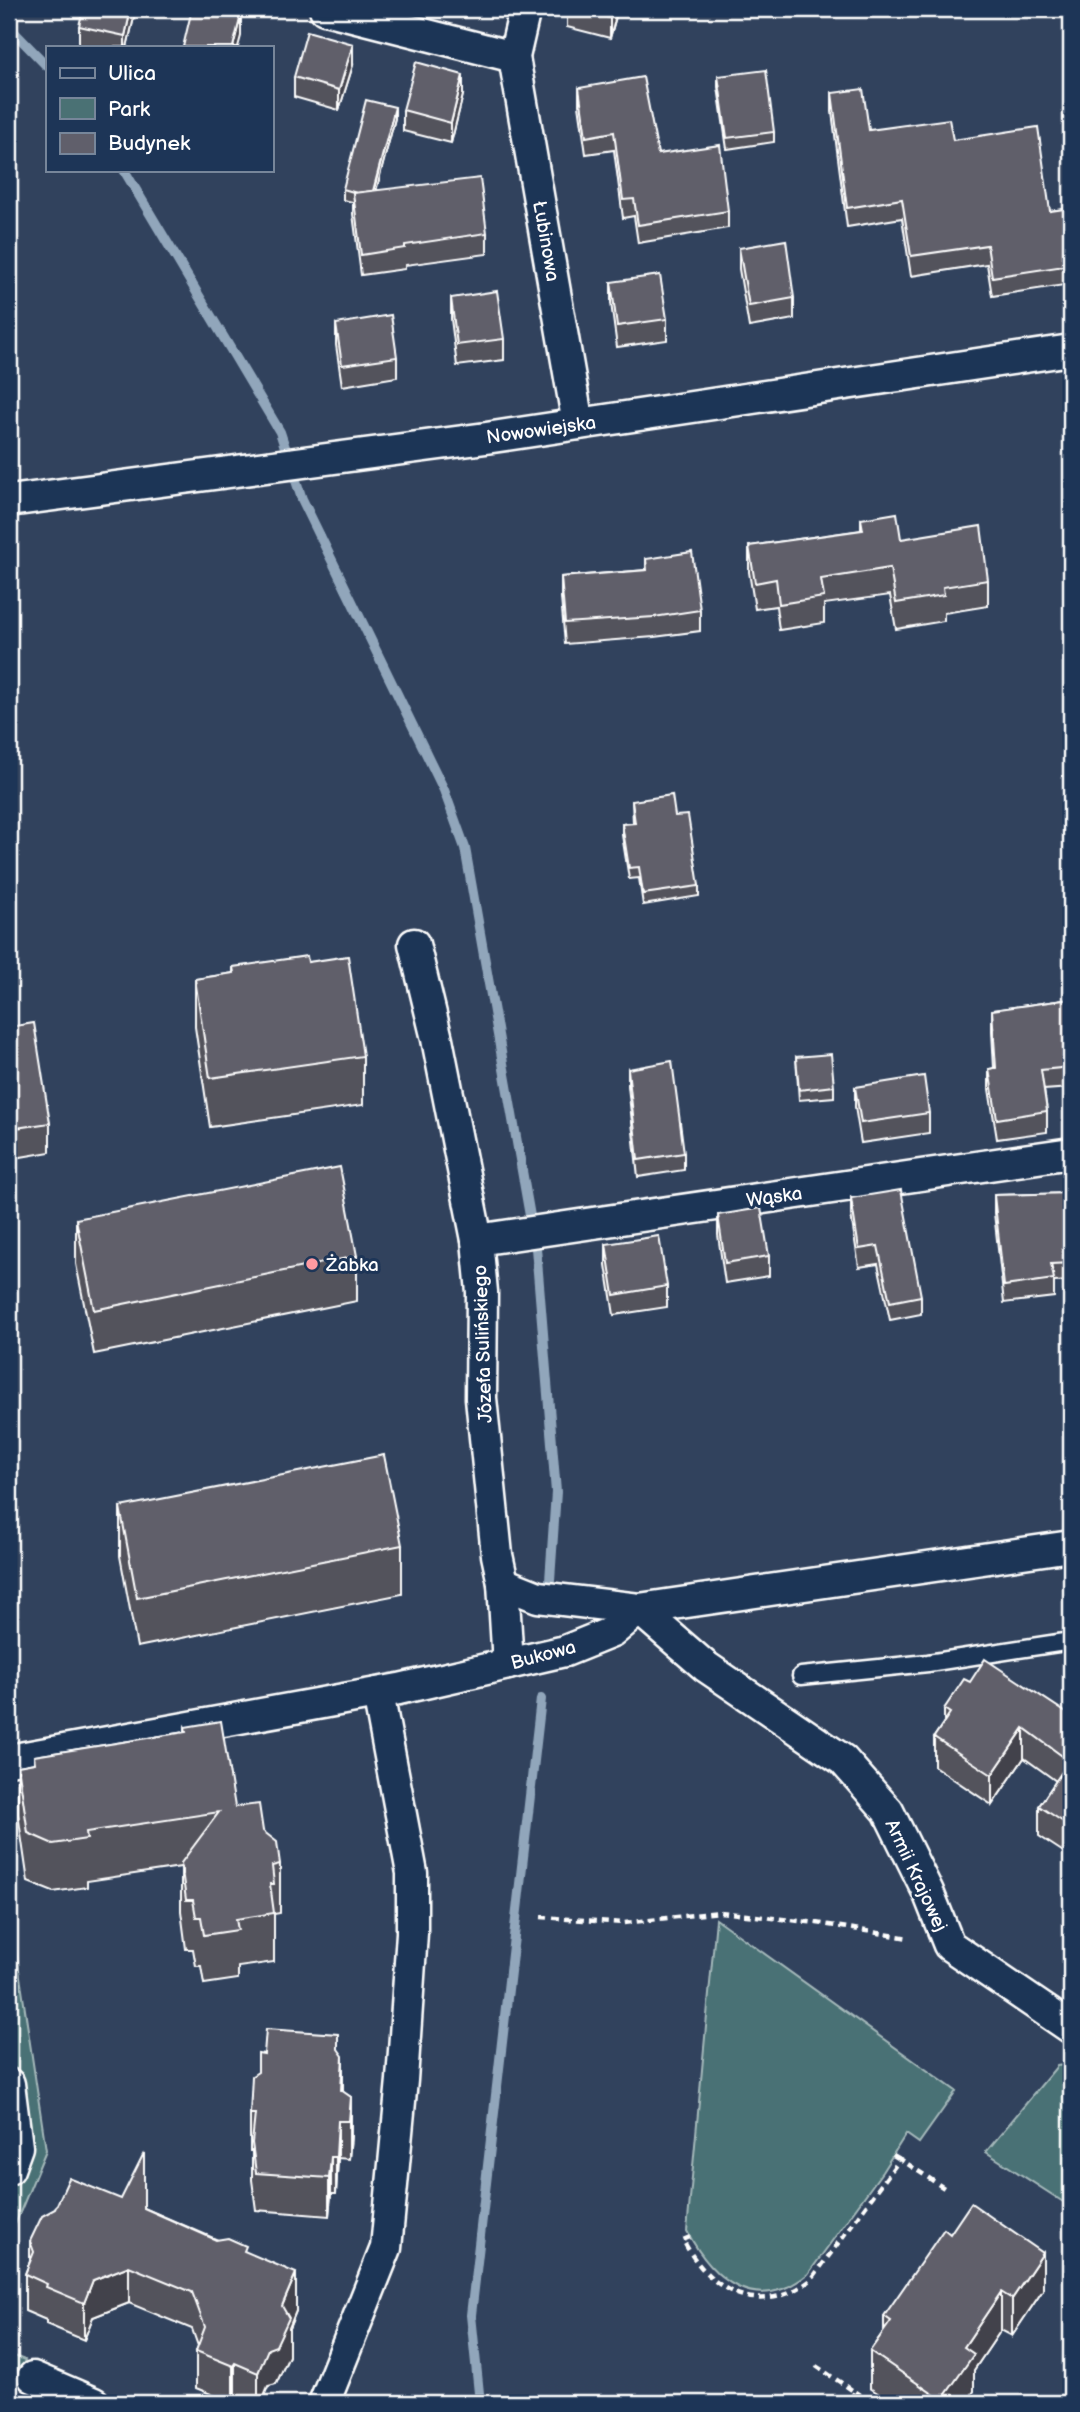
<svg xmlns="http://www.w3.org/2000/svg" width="1080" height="2412" viewBox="0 0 1080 2412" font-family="'Balsamiq Sans',sans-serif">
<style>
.green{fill:#4a7174;stroke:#a4b8ba;stroke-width:2}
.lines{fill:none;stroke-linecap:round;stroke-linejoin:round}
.stream{stroke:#91a6bb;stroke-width:10}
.service-casing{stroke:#fff;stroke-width:21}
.minor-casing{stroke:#fff;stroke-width:35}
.path{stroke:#fff;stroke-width:4.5;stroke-dasharray:7 5;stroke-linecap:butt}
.service{stroke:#1d3557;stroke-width:16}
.minor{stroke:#1d3557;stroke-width:30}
.wall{fill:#53525c;stroke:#fff;stroke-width:2}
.shaded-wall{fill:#43424b;stroke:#fff;stroke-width:2}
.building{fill:#605f6b;stroke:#fff;stroke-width:2}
.poi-dot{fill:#ff9aa2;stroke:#1d3557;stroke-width:2.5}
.labels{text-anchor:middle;stroke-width:6;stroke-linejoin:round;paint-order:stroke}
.street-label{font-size:19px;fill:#fff;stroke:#1d3557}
.poi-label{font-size:19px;fill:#fff;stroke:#1d3557;text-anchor:start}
</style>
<rect width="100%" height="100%" fill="#31425d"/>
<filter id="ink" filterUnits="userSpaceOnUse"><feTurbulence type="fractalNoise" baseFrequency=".0143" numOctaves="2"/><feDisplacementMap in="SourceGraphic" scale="14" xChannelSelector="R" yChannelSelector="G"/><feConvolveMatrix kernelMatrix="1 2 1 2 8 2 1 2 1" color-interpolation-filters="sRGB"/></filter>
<g filter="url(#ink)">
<g class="green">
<path d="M9 1903 46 2150 9 2239Z"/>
<path d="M716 1919 956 2091 919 2143 906 2134 882 2172 808 2274C756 2316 713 2281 687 2231Z"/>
<path d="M1071 2064V2207L986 2152 1057 2066Z"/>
<path d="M9 2354 25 2360 9 2398Z"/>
</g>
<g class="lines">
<g class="stream">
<path d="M9 27 47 66"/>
<path d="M124 170 280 432 302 499 444 790 465 848 530 1216"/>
<path d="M536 1248 556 1492 550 1580"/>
<path d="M480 2403 471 2315 541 1699"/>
</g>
<defs>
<path id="service" d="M801 1676 928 1663 1071 1641"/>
<g id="minor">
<path d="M325 9 514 57"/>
<path d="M525 9 514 57 578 424"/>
<path d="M9 501 486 438 1071 350"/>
<path d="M414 944 437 1039 477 1240 482 1292 481 1398 497 1555 503 1583 508 1664"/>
<path d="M477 1240 1071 1153"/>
<path d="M503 1583 538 1597 639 1609 705 1666 843 1760 888 1811 928 1892 949 1945 1071 2028"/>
<path d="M9 1760 399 1689 565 1651 612 1632 639 1609 1071 1546"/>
<path d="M9 2084 17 2147 9 2169"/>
<path d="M33 2377 94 2403"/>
<path d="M324 2403 386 2248 402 2080 412 1933V1873L378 1693"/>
</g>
</defs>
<use href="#service" class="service-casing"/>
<use href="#minor" class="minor-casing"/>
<g class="path">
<path d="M541 1917 624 1923 720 1912 817 1923 909 1938"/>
<path d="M893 2155 900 2159"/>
<path d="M690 2237 683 2240C710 2292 759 2319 811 2280L900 2159 944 2188"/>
<path d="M816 2366 855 2392 847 2403"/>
<path d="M855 2392 872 2403"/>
</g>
<use href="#service" class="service"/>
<use href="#minor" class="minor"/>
</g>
<g class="wall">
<path d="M136 9 127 47H84L79 46V26Z"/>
<path d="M567 9H618L610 38 567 27Z"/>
<path d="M353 65 339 110 294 97V77Z"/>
<path d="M718 76 774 132V142L727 149 718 87Z"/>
<path d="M579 88 728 211V228L638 243 634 216 623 218 614 150 586 154 579 105Z"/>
<path d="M832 93 869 130 953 140 1050 211 1071 208V284L992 296 987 264 911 276 902 218 847 227 832 112Z"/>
<path d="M463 95 451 143 403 131V110Z"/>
<path d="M395 118 376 190 487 233V254L405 265V269L361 275 353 214V202L343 200V189Z"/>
<path d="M739 248 794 298V319L749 327 739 269Z"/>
<path d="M611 282 667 319V340L617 347 611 303Z"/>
<path d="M451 298 504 339V360L457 366 451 319Z"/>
<path d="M336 324 397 357V377L342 386 336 345Z"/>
<path d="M861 519 901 539 988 580V606L944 613V621L896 629 890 595 824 604V623L779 630 776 606 755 609 749 572V546L861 530Z"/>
<path d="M646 559 700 610V631L654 637 565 644 561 598V577L646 570Z"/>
<path d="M632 801 675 816 699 886V896L643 905 639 878 629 879 622 835V824L633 823Z"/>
<path d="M308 962 363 1056V1105L210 1127 195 1027V979L233 973V967Z"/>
<path d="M1071 999V1088L1044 1090 1047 1111V1132L997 1139 989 1089V1069L994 1068 992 1031V1010Z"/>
<path d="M9 1027 50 1123V1152L9 1159Z"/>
<path d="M796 1057 834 1086V1097L799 1100Z"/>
<path d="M628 1069 684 1153V1170L638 1177 628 1086Z"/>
<path d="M855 1087 929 1113V1133L861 1143 855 1107Z"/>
<path d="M1071 1193V1281L1054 1282V1297L1004 1303 994 1213V1195Z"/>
<path d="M851 1198 921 1296V1314L890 1320 878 1264 859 1267 851 1215Z"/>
<path d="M718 1215 769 1256V1276L725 1283 718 1235Z"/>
<path d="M76 1219 357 1256V1301L94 1354 76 1264Z"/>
<path d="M606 1244 667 1286V1307L614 1315 606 1265Z"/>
<path d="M120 1507 402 1545V1594L137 1647 120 1556Z"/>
<path d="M970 1682 1071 1716V1857L1039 1836V1806L1056 1781 1024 1758 992 1805 934 1766V1737L944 1722V1709Z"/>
<path d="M185 1727 235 1807 263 1831 280 1864V1913L274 1914V1962L238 1967V1979L204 1984 201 1966H196L193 1949H186L181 1911V1867L87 1881V1887L53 1892 28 1882 18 1814V1766L34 1763V1756L185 1732Z"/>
<path d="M338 2050 343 2092 351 2097V2135L349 2159 338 2158 336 2194H331L329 2216 256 2210 252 2180V2151H250V2114L258 2072 264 2054Z"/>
<path d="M144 2208 246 2252 296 2311 289 2328V2356L276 2384 268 2386 261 2403H242L235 2400 233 2403 196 2388V2351L198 2346 192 2329 129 2303 93 2317 84 2340 46 2324V2320L25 2311V2274L30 2261V2241Z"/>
<path d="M950 2234 1043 2290 1012 2336 1001 2330 974 2370V2391L966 2403H893L870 2388V2351L884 2331V2316Z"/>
</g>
<g class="shaded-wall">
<path d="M131 9H136L127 47H125V36Z"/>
<path d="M613 9H618L610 38V18Z"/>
<path d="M241 15V36L238 47H233Z"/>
<path d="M353 44V65L339 110V90Z"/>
<path d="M463 75V95L451 143V123Z"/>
<path d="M395 107V118L372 207V197Z"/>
<path d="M1024 1728V1758L992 1805V1775Z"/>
<path d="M343 2056V2093L341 2090Z"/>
<path d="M351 2097V2135L349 2159V2121Z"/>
<path d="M338 2121V2158L336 2194V2157Z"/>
<path d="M331 2157V2194L329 2216V2178Z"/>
<path d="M1043 2253V2290L1012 2336V2299Z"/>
<path d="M129 2266V2303L93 2317 84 2340V2303L93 2280Z"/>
<path d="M296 2273V2311L289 2328V2356L276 2384 268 2386 261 2403H258V2373L282 2306Z"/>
<path d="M1001 2292V2330L974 2370V2391L966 2403H942V2400L964 2347Z"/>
<path d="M235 2363V2400L233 2403V2366Z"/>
</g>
<g class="building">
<path d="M83 9H131L125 36 79 26Z"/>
<path d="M192 9H212L241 15 233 47H183Z"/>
<path d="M576 9H613L610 18Z"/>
<path d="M307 31 353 44 339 90 294 77Z"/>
<path d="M416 62 463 75 451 123 403 110Z"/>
<path d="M766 70 774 132 727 138 718 76Z"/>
<path d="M643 77 658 154 720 145 728 211 638 225 634 199 623 200 614 132 586 137 579 88Z"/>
<path d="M863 89 869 130 949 119 953 140 1038 127 1050 211 1071 208V265L992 277 987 245 911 256 902 199 847 208 832 93Z"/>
<path d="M366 100 395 107 373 191 357 193 343 189Z"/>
<path d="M480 178 487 233 405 245V248L361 255 353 193Z"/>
<path d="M786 240 794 298 749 306 739 248Z"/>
<path d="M660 275 667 319 617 326 611 282Z"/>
<path d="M497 291 504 339 457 345 451 298Z"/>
<path d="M391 315 397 357 342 365 336 324Z"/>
<path d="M897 513 901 539 981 526 988 580 943 587 944 595 896 603 890 568 821 579 824 597 779 604 776 579 755 583 749 546 863 530 861 519Z"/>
<path d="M692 552 700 610 654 617 565 623 561 577 647 570 646 559Z"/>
<path d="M672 795 675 816 688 815 699 886 643 894 639 867 629 868 622 824 635 823 632 801Z"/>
<path d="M307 956 308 962 348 956 363 1056 210 1078 195 979 234 973 233 967Z"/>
<path d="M1071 999V1067L1041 1070 1047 1111 997 1119 989 1069 996 1068 992 1010Z"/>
<path d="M34 1023 50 1123 9 1129V1027Z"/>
<path d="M831 1054 834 1086 799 1090 796 1057Z"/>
<path d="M672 1061 684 1153 638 1160 628 1069Z"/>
<path d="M924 1076 929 1113 861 1123 855 1087Z"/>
<path d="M340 1167 357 1256 94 1310 76 1219Z"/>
<path d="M901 1190 921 1296 890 1302 878 1246 859 1249 851 1198Z"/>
<path d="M1071 1193V1263L1051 1264 1054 1279 1004 1286 994 1195Z"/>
<path d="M761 1208 769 1256 725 1263 718 1215Z"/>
<path d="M659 1236 667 1286 614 1295 606 1244Z"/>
<path d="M384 1455 402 1545 137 1598 120 1507Z"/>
<path d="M985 1659 1071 1716V1827L1039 1806 1069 1761 1024 1728 992 1775 934 1737 950 1713 944 1709 964 1679 970 1682Z"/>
<path d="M221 1721 235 1807 259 1804 263 1831 277 1842 280 1864 272 1866 274 1884H270L274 1913 236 1919 238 1930 204 1935 201 1917H196L193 1900H186L181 1863 219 1812 86 1832 87 1839 53 1844 28 1833 18 1766 35 1763 34 1756 186 1732 185 1727Z"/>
<path d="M266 2029 338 2034V2049L343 2056 341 2090 351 2097 349 2121H338L336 2157H331L329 2178 256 2173 252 2143 255 2114H250L252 2076 258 2072V2053L264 2054Z"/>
<path d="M144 2153V2208L216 2240 228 2238 246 2246 244 2251 296 2273 282 2306 289 2318 276 2346 268 2349 258 2373 235 2363 233 2366 196 2351 205 2327 192 2292 129 2266 93 2280 84 2303 46 2287 47 2284 25 2274 34 2252 30 2241 42 2216 55 2209 69 2178 121 2199Z"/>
<path d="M971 2203 1043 2253 1012 2299 1001 2292 964 2347 974 2354 942 2400 870 2351 891 2321 884 2316 944 2229 950 2234Z"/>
</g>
</g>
<circle class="poi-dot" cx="312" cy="1264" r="7"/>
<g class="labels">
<g class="street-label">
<text transform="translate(547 241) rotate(80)" y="7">Łubinowa</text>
<text transform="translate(541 429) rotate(-8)" y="7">Nowowiejska</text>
<text transform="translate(774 1196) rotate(-8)" y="7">Wąska</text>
<text transform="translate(482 1344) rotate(-92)" y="7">Józefa Sulińskiego</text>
<text transform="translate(543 1654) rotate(-15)" y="7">Bukowa</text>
<text transform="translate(917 1875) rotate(65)" y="7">Armii Krajowej</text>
</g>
<g class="poi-label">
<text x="326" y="1271">Żabka</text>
</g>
</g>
<rect width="1080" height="2412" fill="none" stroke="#1d3557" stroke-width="35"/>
<rect x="18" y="18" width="1045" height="2377" fill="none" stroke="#fff" stroke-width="2.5" filter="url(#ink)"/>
<rect x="46" y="46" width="228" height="126" fill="#1d3557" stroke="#77869a" stroke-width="2"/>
<rect x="60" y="68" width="35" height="10" fill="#1d3557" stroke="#77869a" stroke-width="2"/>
<text x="108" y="80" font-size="21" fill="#ffffff">Ulica</text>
<rect x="60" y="98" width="35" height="21" fill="#4a7174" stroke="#77869a" stroke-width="2"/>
<text x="108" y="116" font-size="21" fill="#ffffff">Park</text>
<rect x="60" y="133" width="35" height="21" fill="#605f6b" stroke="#77869a" stroke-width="2"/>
<text x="108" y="150" font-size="21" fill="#ffffff">Budynek</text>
</svg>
